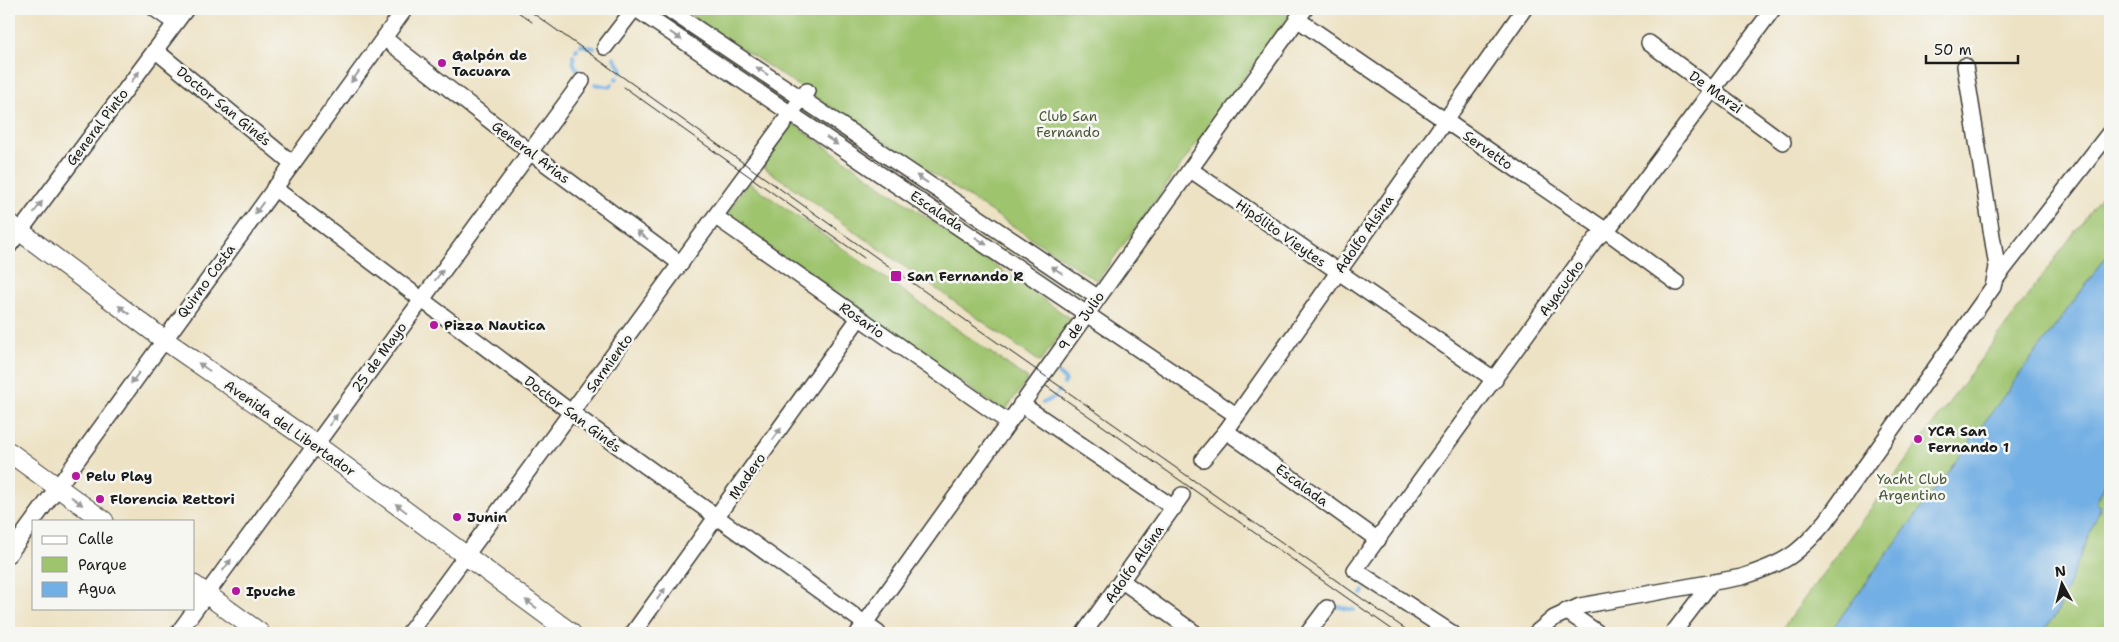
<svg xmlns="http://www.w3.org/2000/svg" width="2119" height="642" viewBox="0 0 2119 642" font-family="'Shantell Sans',sans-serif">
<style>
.green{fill:#9fc46e;stroke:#5e7045}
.water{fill:#72afe4;stroke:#476680}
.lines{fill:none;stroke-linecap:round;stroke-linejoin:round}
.stream{stroke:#72afe4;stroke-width:4}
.minor-casing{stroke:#3b3a35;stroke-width:18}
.major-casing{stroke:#3b3a35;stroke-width:21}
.minor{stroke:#fff;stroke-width:15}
.major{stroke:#fff;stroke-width:19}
.tram{stroke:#1c1c1c;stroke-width:1}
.oneway{fill:#999}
.poi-dot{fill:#b5179e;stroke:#f6f6f2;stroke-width:2}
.labels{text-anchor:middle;stroke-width:5;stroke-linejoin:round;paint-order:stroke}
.poi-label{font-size:14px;font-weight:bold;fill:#1c1c1c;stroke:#f6f6f2;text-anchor:start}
.street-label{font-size:14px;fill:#1c1c1c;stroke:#f6f6f2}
.park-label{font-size:14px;fill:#4a5739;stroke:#f6f6f2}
</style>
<rect width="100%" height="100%" fill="#f6f6f2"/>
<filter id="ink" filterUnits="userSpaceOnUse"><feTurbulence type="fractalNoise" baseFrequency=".02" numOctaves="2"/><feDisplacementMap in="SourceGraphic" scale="10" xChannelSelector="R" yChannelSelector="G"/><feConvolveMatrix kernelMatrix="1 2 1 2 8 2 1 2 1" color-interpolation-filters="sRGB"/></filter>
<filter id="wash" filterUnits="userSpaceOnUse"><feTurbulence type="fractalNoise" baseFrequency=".0096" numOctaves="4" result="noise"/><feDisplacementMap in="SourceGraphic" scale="20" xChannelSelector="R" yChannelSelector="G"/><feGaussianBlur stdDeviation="1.12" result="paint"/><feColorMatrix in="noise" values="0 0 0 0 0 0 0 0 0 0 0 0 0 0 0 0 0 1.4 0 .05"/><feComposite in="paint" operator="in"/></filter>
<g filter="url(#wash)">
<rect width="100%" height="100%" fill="#ede2c4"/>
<g class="green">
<path d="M681 9H1294L1097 281Z"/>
<path d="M792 123 1071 319 1040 362 762 166Z"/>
<path d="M748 182 1028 379 1004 412 725 216Z"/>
<path d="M2110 184V252L1829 633H1779Z"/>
<path d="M2110 473 2108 490 2110 491V633H2042L2057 613 2100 506 2096 504Z"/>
</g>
<path class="water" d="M2110 252V473L2096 503 2101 506 2057 613 2042 633H1829Z"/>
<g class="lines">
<g class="stream">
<path d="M581 45 594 48"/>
<path d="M576 51 577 49"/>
<path d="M573 56 574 64 579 73"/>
<path d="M614 58 622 69 621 72"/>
<path d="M616 79 617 78"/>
<path d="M595 84 610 87 612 84"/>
<path d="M1058 373 1066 381 1064 384"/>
<path d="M1058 392 1059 391"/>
<path d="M1043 403 1055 397"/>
<path d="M1362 594 1364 591"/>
<path d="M1339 607 1354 610"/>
</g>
</g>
</g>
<g filter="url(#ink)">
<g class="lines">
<defs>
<g id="minor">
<path d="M155 9 175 23"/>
<path d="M636 9 1236 415"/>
<path d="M668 9 1097 297"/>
<path d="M1297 19 1605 230 1677 283"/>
<path d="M384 38 530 152 681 264"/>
<path d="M1649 43 1783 142"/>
<path d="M605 47 634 9"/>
<path d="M155 50 292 163"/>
<path d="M1191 170 1495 380"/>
<path d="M274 188 572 413 878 633"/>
<path d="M716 217 1008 422"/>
<path d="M9 246 186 9"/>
<path d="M1995 280 2110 132"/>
<path d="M1021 404 1174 508"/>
<path d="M1226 431 1378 540"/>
<path d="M1203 459 1226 431 1524 9"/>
<path d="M9 554 405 9"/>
<path d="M1122 581 1195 633"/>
<path d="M1566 611 1598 633"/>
<path d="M178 633 582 81"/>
<path d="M409 633 807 91"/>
<path d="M633 633 859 318"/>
<path d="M858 633 1305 9"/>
<path d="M1084 633 1182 495"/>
<path d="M1308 633 1327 608"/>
<path d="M1452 633 1355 570 1595 240 1611 225 1773 9"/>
<path d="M1536 633 1554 618 1580 606 1742 577C1785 563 1798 555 1827 520L1993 287 1997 267 1965 66"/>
<path d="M1673 633 1711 583"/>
</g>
<g id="major">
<path d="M9 223 163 339 316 445 571 633"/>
<path d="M9 452 104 521"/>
<path d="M194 585 260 633"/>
</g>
</defs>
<use href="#minor" class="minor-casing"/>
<use href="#major" class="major-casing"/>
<use href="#minor" class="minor"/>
<use href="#major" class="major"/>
<g class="tram">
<path d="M514 9 532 22"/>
<path d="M527 9 897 272 1411 633"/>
<path d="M624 87 864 258"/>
<path d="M1046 386 1397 633"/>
</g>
</g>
<defs><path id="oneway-solid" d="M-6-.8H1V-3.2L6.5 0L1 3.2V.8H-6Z" transform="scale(1.25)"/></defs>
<g class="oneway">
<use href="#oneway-solid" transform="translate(676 36) rotate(34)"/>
<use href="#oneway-solid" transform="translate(762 71) rotate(-146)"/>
<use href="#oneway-solid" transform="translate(135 77) rotate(-53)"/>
<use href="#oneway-solid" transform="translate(355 77) rotate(126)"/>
<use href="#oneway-solid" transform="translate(832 141) rotate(34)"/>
<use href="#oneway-solid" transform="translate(922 179) rotate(-146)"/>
<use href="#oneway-solid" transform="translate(38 207) rotate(-53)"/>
<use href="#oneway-solid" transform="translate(259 208) rotate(126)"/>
<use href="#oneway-solid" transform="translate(642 235) rotate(-144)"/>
<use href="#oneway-solid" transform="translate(981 241) rotate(34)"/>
<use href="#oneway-solid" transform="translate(1057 270) rotate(-146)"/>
<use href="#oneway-solid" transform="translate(439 275) rotate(-53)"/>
<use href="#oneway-solid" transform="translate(124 310) rotate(-143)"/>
<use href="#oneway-solid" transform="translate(204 367) rotate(-145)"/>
<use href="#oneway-solid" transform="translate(135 378) rotate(126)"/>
<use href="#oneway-solid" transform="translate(333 420) rotate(-54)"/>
<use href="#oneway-solid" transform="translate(777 434) rotate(-55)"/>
<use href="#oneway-solid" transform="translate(77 501) rotate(36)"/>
<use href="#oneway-solid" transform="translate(401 508) rotate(-143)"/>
<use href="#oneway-solid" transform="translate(227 565) rotate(-54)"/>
<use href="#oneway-solid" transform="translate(661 594) rotate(-54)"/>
<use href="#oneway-solid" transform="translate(531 604) rotate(-144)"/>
</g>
</g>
<g class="poi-dot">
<circle cx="442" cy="63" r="5"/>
<rect x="890" y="270" width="12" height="12" rx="2.5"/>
<circle cx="434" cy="325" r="5"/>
<circle cx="1918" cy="439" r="5"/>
<circle cx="76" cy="476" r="5"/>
<circle cx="100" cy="499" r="5"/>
<circle cx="457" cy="517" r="5"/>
<circle cx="236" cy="591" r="5"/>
</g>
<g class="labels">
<g class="poi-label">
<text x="452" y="60">Galpón de<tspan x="452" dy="16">Tacuara</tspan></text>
<text x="907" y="281">San Fernando R</text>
<text x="444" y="330">Pizza Nautica</text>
<text x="1928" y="436">YCA San<tspan x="1928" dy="16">Fernando 1</tspan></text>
<text x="86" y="481">Pelu Play</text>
<text x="110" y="504">Florencia Rettori</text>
<text x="467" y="522">Junin</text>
<text x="246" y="596">Ipuche</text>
</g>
<g class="street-label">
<text transform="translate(1716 92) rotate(36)" y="5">De Marzi</text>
<text transform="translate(224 106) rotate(39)" y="5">Doctor San Ginés</text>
<text transform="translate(97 127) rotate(-53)" y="5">General Pinto</text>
<text transform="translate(1488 150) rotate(35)" y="5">Servetto</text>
<text transform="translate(531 152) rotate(37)" y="5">General Arias</text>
<text transform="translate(937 211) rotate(34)" y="5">Escalada</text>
<text transform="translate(1281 233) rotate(35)" y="5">Hipólito Vieytes</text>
<text transform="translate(1364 234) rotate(-55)" y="5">Adolfo Alsina</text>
<text transform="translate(206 281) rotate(-54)" y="5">Quirno Costa</text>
<text transform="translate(1561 288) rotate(-54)" y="5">Ayacucho</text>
<text transform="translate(862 320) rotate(35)" y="5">Rosario</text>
<text transform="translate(1081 321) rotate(-55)" y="5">9 de Julio</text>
<text transform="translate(379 357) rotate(-54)" y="5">25 de Mayo</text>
<text transform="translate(609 363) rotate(-54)" y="5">Sarmiento</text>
<text transform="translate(573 414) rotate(37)" y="5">Doctor San Ginés</text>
<text transform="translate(290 428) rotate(35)" y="5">Avenida del Libertador</text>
<text transform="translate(747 476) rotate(-55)" y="5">Madero</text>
<text transform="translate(1302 485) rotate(36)" y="5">Escalada</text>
<text transform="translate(1134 564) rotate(-55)" y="5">Adolfo Alsina</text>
</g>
<g class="park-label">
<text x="1068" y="121">Club San<tspan x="1068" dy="16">Fernando</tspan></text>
<text x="1912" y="484">Yacht Club<tspan x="1912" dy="16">Argentino</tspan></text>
</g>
</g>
<rect width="2119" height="642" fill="none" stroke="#f6f6f2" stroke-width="30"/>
<rect x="32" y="520" width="162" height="90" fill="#f6f6f2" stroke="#9f9f9c"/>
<rect x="42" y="536" width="25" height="8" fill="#ffffff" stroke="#9f9f9c"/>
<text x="78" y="544" font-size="15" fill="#1c1c1c">Calle</text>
<rect x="42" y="557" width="25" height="15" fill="#9fc46e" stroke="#9f9f9c"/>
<text x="78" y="570" font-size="15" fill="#1c1c1c">Parque</text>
<rect x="42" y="582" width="25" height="15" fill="#72afe4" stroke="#9f9f9c"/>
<text x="78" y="594" font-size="15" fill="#1c1c1c">Agua</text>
<g transform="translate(2062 584) rotate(353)" stroke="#f6f6f2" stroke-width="4" paint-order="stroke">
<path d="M0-4L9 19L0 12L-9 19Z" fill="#1c1c1c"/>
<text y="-8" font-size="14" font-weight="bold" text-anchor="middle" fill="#1c1c1c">N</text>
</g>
<path d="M1926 55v8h92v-8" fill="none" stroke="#1c1c1c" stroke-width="2.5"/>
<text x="1934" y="55" font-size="15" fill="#1c1c1c" stroke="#f6f6f2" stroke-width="4" paint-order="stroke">50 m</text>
</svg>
